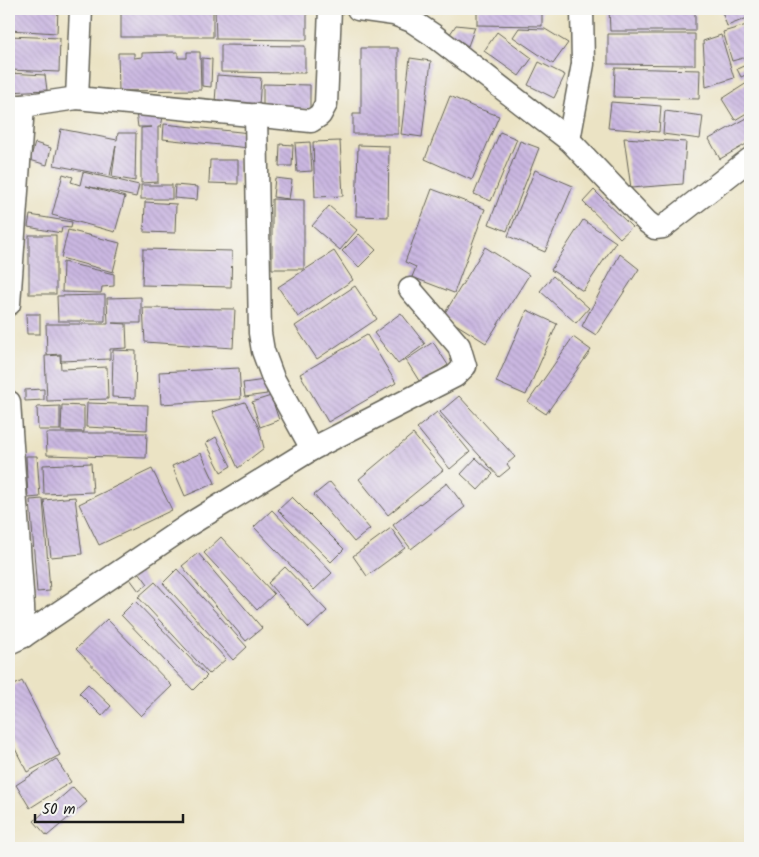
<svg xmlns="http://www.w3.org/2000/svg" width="759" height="857" viewBox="0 0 759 857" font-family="Kalam,sans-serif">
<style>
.building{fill:url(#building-back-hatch)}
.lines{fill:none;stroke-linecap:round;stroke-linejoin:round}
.minor-casing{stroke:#646257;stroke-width:25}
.minor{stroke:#fff;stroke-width:22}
</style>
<defs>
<pattern id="building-back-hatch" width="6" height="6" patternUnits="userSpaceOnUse" patternTransform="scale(1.25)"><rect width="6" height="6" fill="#cab7e1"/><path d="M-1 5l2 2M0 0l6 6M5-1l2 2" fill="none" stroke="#ad9dc0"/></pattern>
</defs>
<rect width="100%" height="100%" fill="#f6f6f2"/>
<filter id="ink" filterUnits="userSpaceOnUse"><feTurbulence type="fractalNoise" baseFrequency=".02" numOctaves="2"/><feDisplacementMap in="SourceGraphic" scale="10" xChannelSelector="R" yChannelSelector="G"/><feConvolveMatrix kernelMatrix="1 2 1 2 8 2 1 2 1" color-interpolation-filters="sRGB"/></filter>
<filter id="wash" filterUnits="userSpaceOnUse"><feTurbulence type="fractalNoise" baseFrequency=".0096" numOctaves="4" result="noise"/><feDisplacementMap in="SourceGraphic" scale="20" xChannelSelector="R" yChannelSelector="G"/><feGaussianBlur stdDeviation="1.12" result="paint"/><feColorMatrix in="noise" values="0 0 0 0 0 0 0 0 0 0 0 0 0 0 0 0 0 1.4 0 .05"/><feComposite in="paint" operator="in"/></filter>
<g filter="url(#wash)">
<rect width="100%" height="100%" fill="#ebe3c4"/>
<g id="blocks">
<g class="building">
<path d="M9 9H58L57 33 9 30Z"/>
<rect x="121" y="9" width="92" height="28"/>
<path d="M215 9 307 10V40L216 39Z"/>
<path d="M477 9H542V26L477 25Z"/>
<path d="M609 9H695V31H610Z"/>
<path d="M721 9H750V17L727 26Z"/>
<path d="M750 24V56L732 61 723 32Z"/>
<path d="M456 25 475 27 468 46 450 34Z"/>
<path d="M519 28 545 29 568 43 553 64 513 37Z"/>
<path d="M497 32 532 58 519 76 484 51Z"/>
<path d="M608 34H695V65L608 64Z"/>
<path d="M721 35 734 78 706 87 703 41Z"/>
<path d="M9 36 60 38 59 72 9 70Z"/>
<path d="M221 45 305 46V73L221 72Z"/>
<path d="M361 48H398V134H353V114H361Z"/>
<path d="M178 52V58H187V52H200L201 90 119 91 118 53H134V58L142 57V53Z"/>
<path d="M202 58 212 59 211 87 202 86Z"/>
<path d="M410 58 431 61 422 137 401 134Z"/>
<path d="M539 62 565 75 554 98 528 85Z"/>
<path d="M750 63V73L741 77 737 69Z"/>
<path d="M615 68 700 70 699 99 614 97Z"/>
<path d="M9 73 45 75 47 90 9 92Z"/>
<path d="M217 75 261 78 259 105 215 102Z"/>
<path d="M750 81V111L735 120 722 99Z"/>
<path d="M263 84 310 85V109H263Z"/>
<path d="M450 96 474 107 499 116 472 180 425 159Z"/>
<path d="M611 102 661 106 659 132 608 128Z"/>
<path d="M665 111 703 116 700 139 663 134Z"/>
<path d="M136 112 163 117 161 127H158V182L141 183V128L152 127H138Z"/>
<path d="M747 118 750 123V142L720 159 709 139Z"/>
<path d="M164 124 250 133 249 148 163 139Z"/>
<path d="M61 129 117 140 118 133H136L135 181 112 177 116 145 110 176 54 165Z"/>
<path d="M500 132 517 139 491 201 474 194Z"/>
<path d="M624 138 686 142 683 184 631 188Z"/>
<path d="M340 141 343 196 315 197 313 142Z"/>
<path d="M520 141 539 148 507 231 489 224Z"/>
<path d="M310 142 312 171 297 172 295 143Z"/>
<path d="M35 143 51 148 47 165 30 160Z"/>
<path d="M280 144 293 145 292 166H279Z"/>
<path d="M358 145 389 146 388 217 356 216Z"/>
<path d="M210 160H238V184L209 183Z"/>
<path d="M535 170 573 186 545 252 508 236Z"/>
<path d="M83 172 139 185 136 197 86 186 125 197 115 232 52 215 63 174 73 177 71 182 80 185Z"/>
<path d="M275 178 292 180 289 199 273 197Z"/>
<rect x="141" y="185" width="31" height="14"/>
<path d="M175 185 198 187 197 200 174 198Z"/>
<path d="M432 189 485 209 454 293 412 277 416 267 405 262Z"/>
<path d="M594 190 632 227 620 238 583 202Z"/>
<path d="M272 199 304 200V269H272Z"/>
<path d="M145 202 176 204 175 233 144 232Z"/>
<path d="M329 206 357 230 340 250 312 226Z"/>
<path d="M30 215 72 222 71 228 62 227 61 233 28 227Z"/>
<path d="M583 220 616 242 583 291 551 270Z"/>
<path d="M68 230 120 243 113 272 61 258Z"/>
<path d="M359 234 376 250 359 267 342 251Z"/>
<rect x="29" y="235" width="27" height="59"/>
<path d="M485 247 529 275 486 343 443 316Z"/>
<path d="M143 249 232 251 231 287 142 285Z"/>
<path d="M334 251 353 280 298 317 278 287Z"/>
<path d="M620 254 639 269 596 335 582 326Z"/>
<path d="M63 262 114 274V286L102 287 101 293 62 292Z"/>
<path d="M553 276 589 308 576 323 540 291Z"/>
<path d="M355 286 377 319 317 359 295 326Z"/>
<path d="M105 295V321H58L57 296Z"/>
<path d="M141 297V323H112L126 324 127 348 110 349V359L61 361V354L47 355 46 324H108L107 298Z"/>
<path d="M143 308 235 309 233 348 145 342Z"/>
<path d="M527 310 557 324 526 395 496 382Z"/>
<path d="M401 313 425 344 398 364 374 333Z"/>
<path d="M26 314H40V334H27Z"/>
<path d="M367 335 396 383 328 422 300 374Z"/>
<path d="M573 337 591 350 546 414 528 402Z"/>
<path d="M433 342 448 365 421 384 406 360Z"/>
<path d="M113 350 136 351 135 398 112 397Z"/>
<path d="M60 355 61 369 107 367 108 399 47 401 45 356Z"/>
<path d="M239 368 241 399 161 404 159 372Z"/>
<path d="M265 380 267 394 245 397 243 383Z"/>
<path d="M44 389V400L25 401V390Z"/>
<path d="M271 396 279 420 260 427 252 402Z"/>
<path d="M459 396 515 457 507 464 510 468 499 477 440 412Z"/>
<path d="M245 402 259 428 264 448 238 468 212 412Z"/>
<path d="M87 403 148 405 147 430 86 427Z"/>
<path d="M62 405 84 406V432L61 431Z"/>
<path d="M60 406V430H38L37 407Z"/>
<path d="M437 412 470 452 450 469 417 428Z"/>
<path d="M46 433H147L146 458 47 455Z"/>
<path d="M413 434 443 470 388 515 359 479Z"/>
<path d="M216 437 231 466 221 472 206 443Z"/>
<path d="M201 453 215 483 185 496 172 466Z"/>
<path d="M26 456H37L40 497 28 498Z"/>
<path d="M476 458 493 474 478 490 461 474Z"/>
<path d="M91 463 93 492 44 494 43 465Z"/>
<path d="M152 469 172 510 99 545 79 504Z"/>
<path d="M330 482 370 529 354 542 314 495Z"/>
<path d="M447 483 465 507 411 549 393 525Z"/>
<path d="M75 497 82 554 51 557 44 500Z"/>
<path d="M292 497 344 549 331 562 278 510Z"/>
<path d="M43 499 50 591 37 592 30 500Z"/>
<path d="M272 510 332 573 314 590 254 527Z"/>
<path d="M391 528 405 548 367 576 353 556Z"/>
<path d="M221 537 274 594 257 610 204 553Z"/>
<path d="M198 553 262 628 246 641 182 566Z"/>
<path d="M285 567 327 611 309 628 268 583Z"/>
<path d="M177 569 247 647 233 660 163 583Z"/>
<path d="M139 572 148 584 139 591 130 579Z"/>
<path d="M155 582 226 659 209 674 138 597Z"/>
<path d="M135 601 207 676 193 690 121 615Z"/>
<path d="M107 619 172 686 141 716 76 649Z"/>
<path d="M22 681 60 755 27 772 9 737V688Z"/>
<path d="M88 684 111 706 102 716 79 693Z"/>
<path d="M56 759 71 782 30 808 16 785Z"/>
<path d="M73 787 87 802 47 836 34 821Z"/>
</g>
</g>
</g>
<g filter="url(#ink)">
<use href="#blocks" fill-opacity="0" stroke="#646257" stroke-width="1"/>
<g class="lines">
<defs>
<g id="minor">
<path d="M358 9 394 14 412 21 433 35 569 140 647 222 655 228 663 227 750 159"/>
<path d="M77 98 81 9"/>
<path d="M9 106H23L77 98 311 121 320 115 326 104 330 9"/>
<path d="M256 115 260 333 263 351 273 378 312 449"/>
<path d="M569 140 583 64 582 9"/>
<path d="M9 304 23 106"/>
<path d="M9 402 23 606 24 636"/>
<path d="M9 643 24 636 190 524 312 449 455 376 465 366 459 346 410 289"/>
</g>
</defs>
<use href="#minor" class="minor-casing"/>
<use href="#minor" class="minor"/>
</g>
</g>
<rect width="759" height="857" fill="none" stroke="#f6f6f2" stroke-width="30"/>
<path d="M35 814v8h148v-8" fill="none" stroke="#1c1c1c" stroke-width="2.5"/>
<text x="42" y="814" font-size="15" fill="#1c1c1c" stroke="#f6f6f2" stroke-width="4" paint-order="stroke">50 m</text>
</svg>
